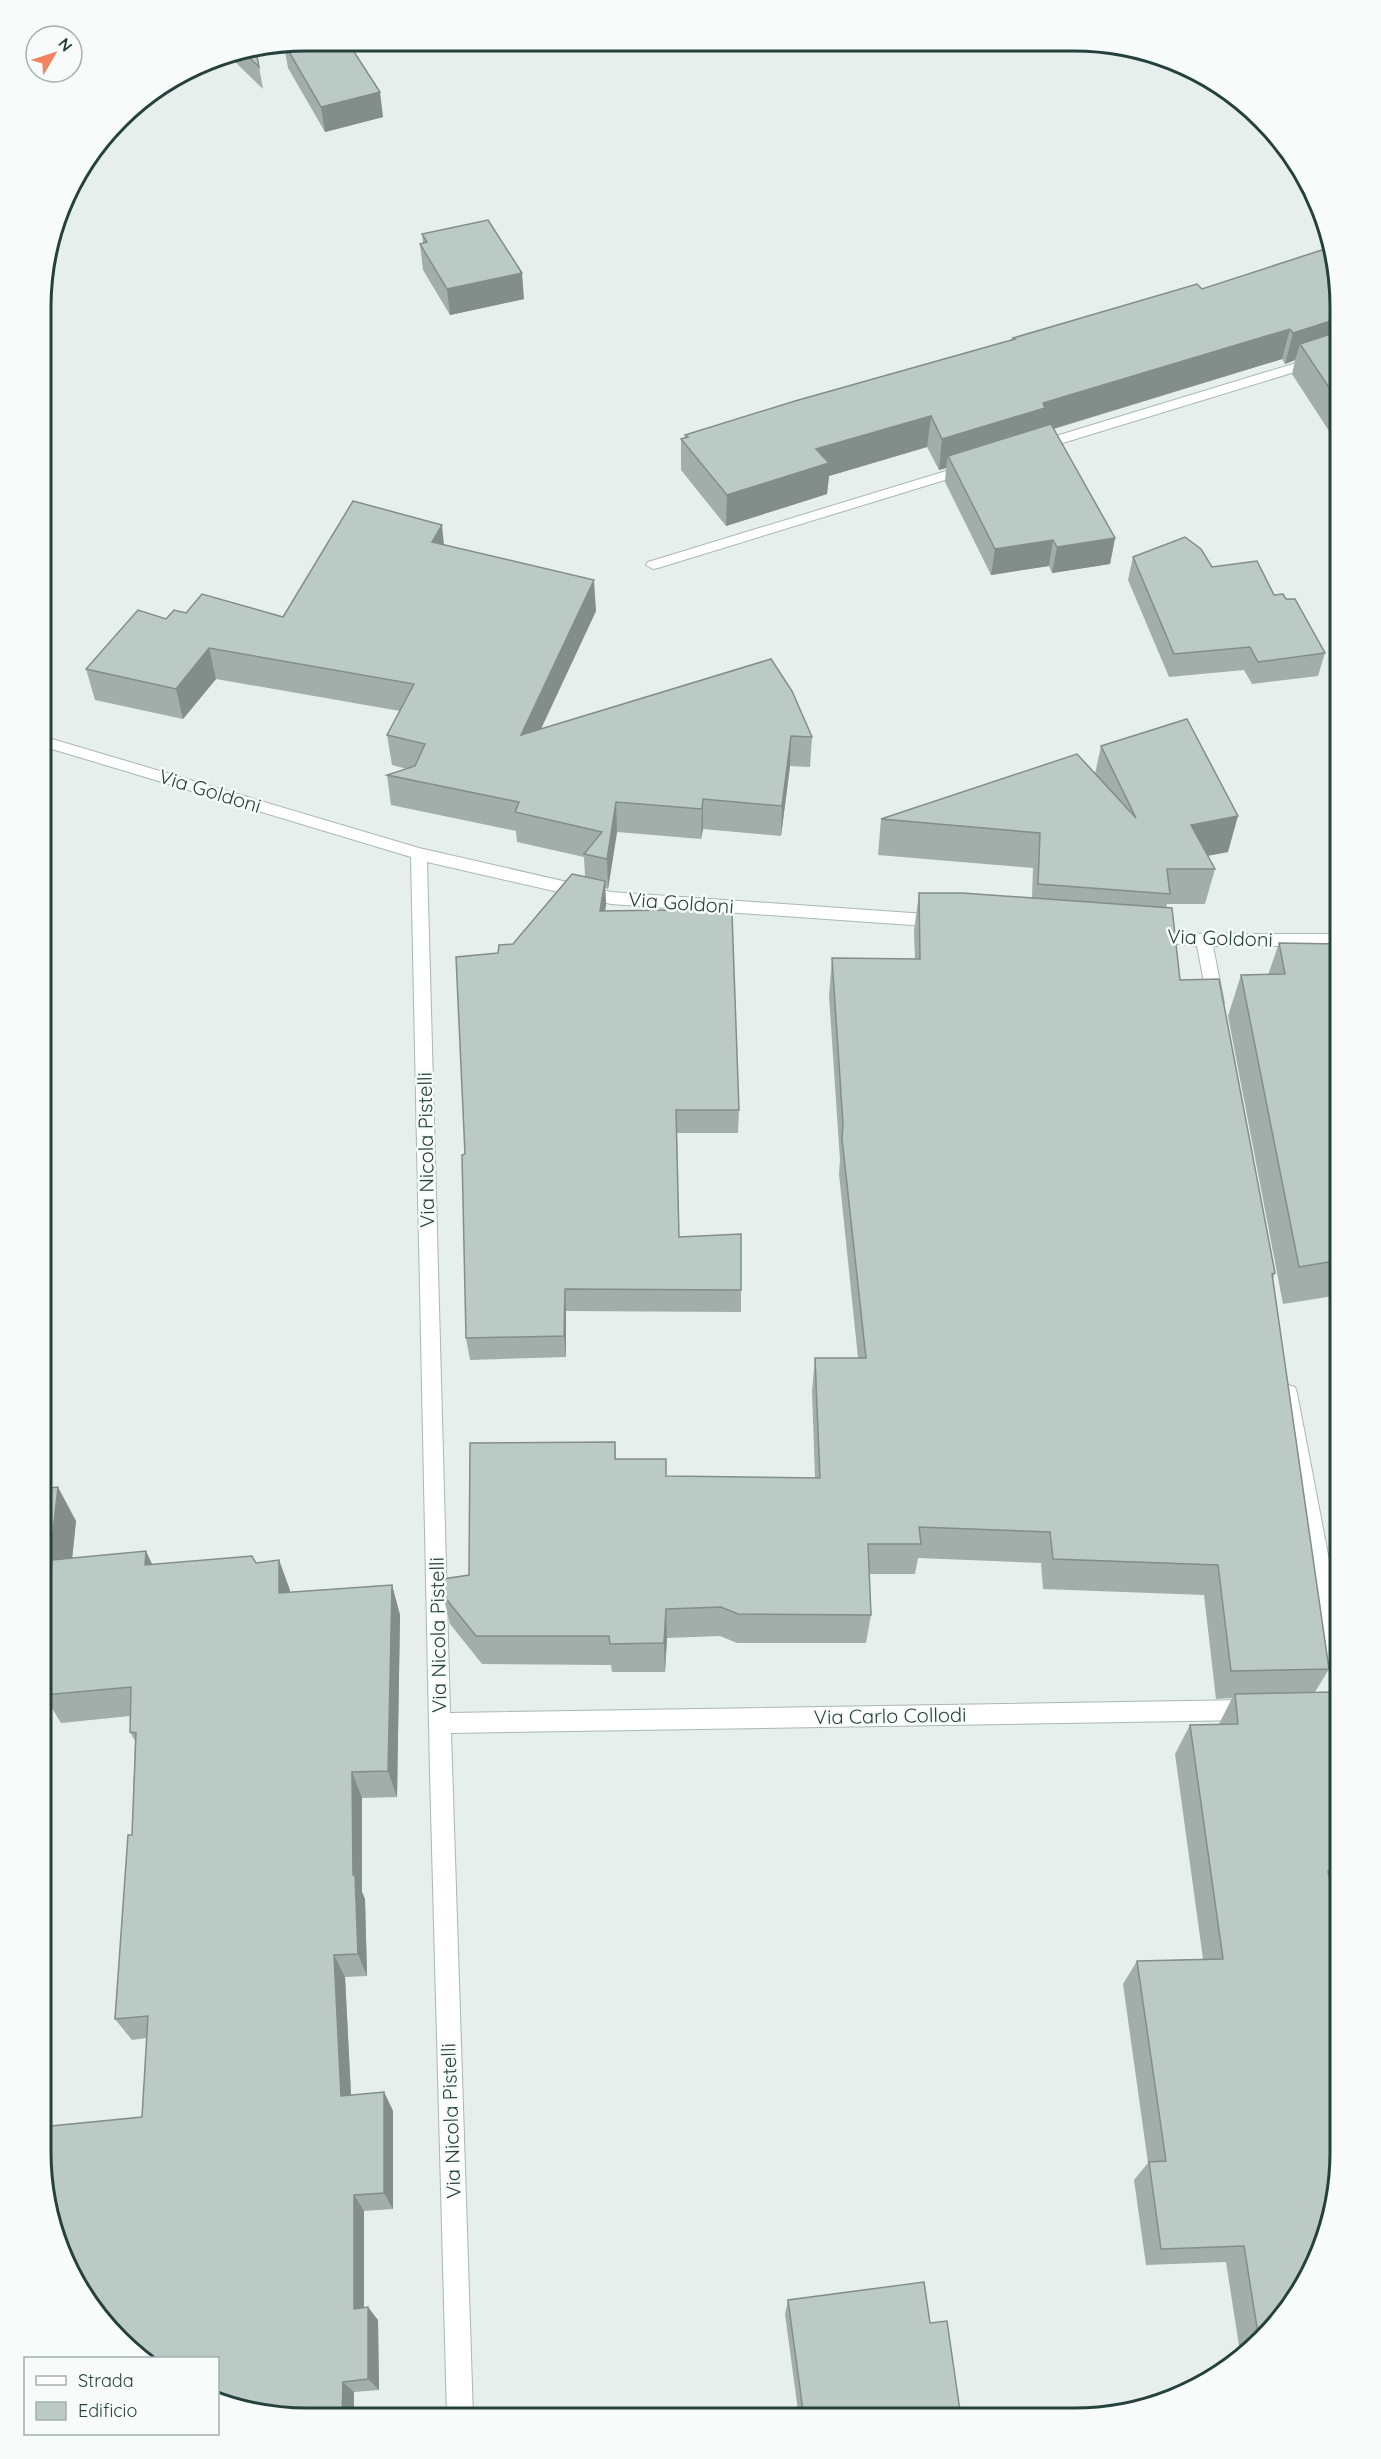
<svg xmlns="http://www.w3.org/2000/svg" width="1381" height="2459" viewBox="0 0 1381 2459" font-family="Quicksand,sans-serif">
<style>
.lines{fill:none;stroke-linecap:round;stroke-linejoin:round}
.minor-casing{stroke:#a8b8b2;stroke-width:2}
.minor{fill:#fff;fill-rule:evenodd}
.wall{fill:#a1aea9}
.shaded-wall{fill:#838d89}
.building{fill:#bbcac4;stroke:#838d89;stroke-width:1.5}
.labels{text-anchor:middle;stroke-width:5;stroke-linejoin:round;paint-order:stroke}
.street-label{font-size:20px;fill:#24423a;stroke:#f7fbf9}
.rim{fill:none;stroke:#24423a;stroke-width:3}
</style>
<rect width="100%" height="100%" fill="#e6efeb"/>
<g class="lines">
<defs>
<g id="minor">
<path d="M1316 357 1322 361 1321 364 1043 449H1033L1031 446 1033 443Z"/>
<path d="M969 464 976 468 974 471 658 568 653 569 646 565 648 562Z"/>
<path d="M42 736 419 848 611 892 940 915 946 917 948 921 946 925 940 927 611 904 427 862 450 1713 1248 1700 1255 1703 1258 1710 1255 1717 1248 1720 451 1733 473 2417H447L430 1773 411 857 42 746Z"/>
<path d="M1150 930 1204 934H1340V946H1213L1224 1003 1222 1007 1216 1009 1210 1007 1208 1003 1197 946 1144 940 1142 936 1144 932Z"/>
<path d="M1288 1385 1295 1387 1297 1393 1340 1617V1681L1333 1678 1330 1671 1279 1393 1281 1387Z"/>
</g>
</defs>
<use href="#minor" class="minor-casing"/>
<use href="#minor" class="minor"/>
</g>
<g class="wall">
<path d="M307 40 383 117 325 132 288 68 284 45Z"/>
<path d="M256 51 259 67 263 89 229 56Z"/>
<path d="M422 234 524 299 450 315 423 270 420 244 423 243Z"/>
<path d="M1202 289 1341 307 1340 448 1292 374 1295 360 1285 364 1282 359 1054 429 1115 538 1110 564 1052 573 1049 566 991 575 945 482 946 468 939 470 927 447 829 476 827 494 726 526 681 470V439L685 438V435L1013 340V338Z"/>
<path d="M444 545 596 611 541 729 812 737 810 767 790 766 781 836 703 829 701 839 617 832 608 889 605 888 606 905 605 911 739 1110 738 1133H677L679 1237 741 1290V1312L566 1311V1357L470 1360 466 1338 465 1154 498 953 513 944 585 876 584 857 517 842 516 831 391 805 387 775 407 769 392 765 387 735 400 711 216 679 183 719 95 700 86 669 166 619 186 613 283 617Z"/>
<path d="M1133 557 1212 567 1274 595 1325 653 1318 676 1252 684 1244 670 1169 677 1128 580Z"/>
<path d="M1101 746 1228 852 1208 856 1215 869 1205 904H1167L1166 907 1180 980 1275 1273 1273 1278 1329 1669 1315 1692 1339 1728H1340V1896H1333L1286 2314 1236 2364 1225 2369 1224 2362 1240 2352 1226 2262 1146 2265 1134 2180 1148 2163 1123 1984 1137 1961 1203 1959 1175 1754 1190 1725 1219 1724 1232 1698 1216 1699 1204 1595 1043 1589 1041 1563 918 1558 915 1574H869L871 1615 866 1643H737L720 1636 667 1638 665 1672H612L611 1665 482 1664 450 1624 443 1595 469 1575 615 1442 616 1459 666 1476 815 1478 812 1391 815 1358H858L839 1174 840 1160 829 996 832 958 915 959 914 931 919 893 1032 898 1033 868 878 855 881 819 1095 774Z"/>
<path d="M1279 943 1340 944V1328L1334 1296 1283 1304 1228 1016 1241 975H1268Z"/>
<path d="M41 1489 76 1521 72 1558 152 1564 256 1563 279 1560 290 1592 392 1585 400 1615 397 1797 362 1798V1892L365 1899 367 1976 345 1977 351 2095 384 2092 393 2111V2209L364 2211V2308L378 2320 379 2390 354 2392V2416H272L142 2117 147 2038 132 2040 115 2019 132 1835 135 1741 130 1732V1716L61 1723 44 1695 50 1592 41 1593Z"/>
<path d="M788 2300 930 2323 961 2418H799L785 2314Z"/>
</g>
<g class="shaded-wall">
<path d="M380 92 383 117 325 132 321 107Z"/>
<path d="M522 273 524 299 450 315 447 289Z"/>
<path d="M1340 318V343L1300 344 1295 360 1285 364 1293 333Z"/>
<path d="M1290 329 1282 359 1042 432 948 456 946 468 939 470 942 439 1043 403Z"/>
<path d="M931 416 927 447 829 476 827 494 726 526 727 495 816 449Z"/>
<path d="M442 525 445 555 432 542Z"/>
<path d="M1115 538 1110 564 1052 573 1057 547Z"/>
<path d="M1053 540 1049 566 991 575 995 549Z"/>
<path d="M594 580 596 611 524 765 521 735Z"/>
<path d="M209 648 216 679 183 719 176 689Z"/>
<path d="M791 736 790 766 781 836 782 806Z"/>
<path d="M703 799V829L701 839 702 809Z"/>
<path d="M616 802 617 832 608 889 607 859Z"/>
<path d="M1238 816 1228 852 1182 860 1191 825Z"/>
<path d="M605 881 606 905 601 935 600 911Z"/>
<path d="M565 1289 566 1311V1357L564 1336Z"/>
<path d="M58 1487 76 1521 69 1590 50 1558Z"/>
<path d="M146 1551 160 1581 145 1565Z"/>
<path d="M279 1560 290 1590V1622L279 1593Z"/>
<path d="M392 1585 400 1615 397 1797 388 1771Z"/>
<path d="M666 1609 667 1638 665 1672 664 1643Z"/>
<path d="M352 1772 362 1798V1892L365 1899 367 1976 358 1954 353 1875Z"/>
<path d="M334 1955 345 1977 352 2114 341 2096Z"/>
<path d="M384 2092 393 2111V2209L384 2193Z"/>
<path d="M354 2195 364 2211V2322L354 2309Z"/>
<path d="M368 2307 378 2320 379 2390 368 2379Z"/>
<path d="M343 2382 354 2392V2416H346L342 2414Z"/>
</g>
<g class="building">
<path d="M307 40 347 41 380 92 321 107 285 45Z"/>
<path d="M256 51 259 67 245 53Z"/>
<path d="M488 220 522 273 447 289 420 244 427 242 422 234Z"/>
<path d="M1331 247 1341 307 1340 318 1293 333 1290 329 1043 403 1045 408 942 439 931 416 816 449 829 463 727 495 681 439 688 437 685 435 795 401 1015 339 1013 338 1197 284 1202 289Z"/>
<path d="M1340 331V404L1300 344Z"/>
<path d="M1051 424 1115 538 1057 547 1053 540 995 549 948 456Z"/>
<path d="M353 501 442 525 432 542 594 580 521 735 771 659 792 691 812 737 791 736 782 806 703 799 702 809 616 802 607 859 584 854 602 832 515 812 519 802 387 775 415 766 425 744 387 735 414 684 209 648 176 689 86 669 138 610 166 619 174 610 186 613 202 594 283 617Z"/>
<path d="M1185 537 1201 549 1212 567 1257 561 1274 595 1283 594 1286 599H1295L1325 653 1258 662 1250 647 1174 654 1133 557Z"/>
<path d="M1187 719 1238 816 1191 825 1215 869H1167L1170 894 1038 884 1040 833 881 819 1077 754 1136 818 1101 746Z"/>
<path d="M572 874 605 881 600 911 676 910 732 914 739 1110H676L679 1237 741 1234V1290L565 1289 564 1336 466 1338 462 1155 465 1154 456 957 498 953 499 945 513 944Z"/>
<path d="M919 893H962L1172 908 1180 980 1219 979 1275 1273 1272 1274 1329 1669 1231 1671 1218 1565 1053 1559 1050 1532 919 1527 921 1544H868L871 1615 738 1614 721 1607 666 1609 664 1643 610 1644 609 1636H476L443 1595V1579L469 1575 470 1443 615 1442V1459H666V1476L820 1478 815 1358H866L842 1139 843 1124 832 958 920 959Z"/>
<path d="M1279 943 1340 944V1260L1299 1267 1241 975 1285 974Z"/>
<path d="M58 1487 50 1558 41 1559V1489Z"/>
<path d="M146 1551 145 1565 252 1556 256 1563 279 1560V1593L392 1585 388 1771 352 1772 353 1875H355L358 1954 334 1955 341 2096 384 2092V2193L354 2195V2309L368 2307V2379L343 2382 342 2414 314 2416H272L218 2400V2358H140L131 2353 86 2300 55 2238 40 2152 41 2127 142 2117 148 2016 115 2019 128 1835H132L136 1733 130 1732 131 1687 44 1695 52 1560Z"/>
<path d="M1334 1692 1339 1728H1340V1871H1328L1340 1936V2170L1320 2254 1286 2314 1259 2340 1244 2246 1161 2249 1149 2162 1166 2161 1137 1961 1223 1959 1190 1725 1238 1724 1235 1694Z"/>
<path d="M924 2282 930 2323 947 2321 961 2418H804L788 2300Z"/>
<path d="M1243 2349H1250L1244 2356Z"/>
</g>
<g class="labels">
<g class="street-label">
<text transform="translate(210 791) rotate(17)" y="7">Via Goldoni</text>
<text transform="translate(681 903) rotate(4)" y="7">Via Goldoni</text>
<text transform="translate(1220 938) rotate(2)" y="7">Via Goldoni</text>
<text transform="translate(426 1150) rotate(-91)" y="7">Via Nicola Pistelli</text>
<text transform="translate(438 1635) rotate(-91)" y="7">Via Nicola Pistelli</text>
<text transform="translate(890 1716) rotate(-1)" y="7">Via Carlo Collodi</text>
<text transform="translate(451 2121) rotate(-92)" y="7">Via Nicola Pistelli</text>
</g>
</g>
<path d="M0 0H1381V2459H0ZM307 51H1074A256 256 0 0 1 1330 307V2152A256 256 0 0 1 1074 2408H307A256 256 0 0 1 51 2152V307A256 256 0 0 1 307 51Z" fill="#f7fbf9" fill-rule="evenodd"/>
<path class="rim" d="M307 51H1074A256 256 0 0 1 1330 307V2152A256 256 0 0 1 1074 2408H307A256 256 0 0 1 51 2152V307A256 256 0 0 1 307 51Z"/>
<rect x="24" y="2357" width="195" height="78" fill="#f7fbf9" stroke="#a3b1ad" stroke-width="1.5"/>
<rect x="36" y="2376" width="30" height="9" fill="#ffffff" stroke="#a3b1ad" stroke-width="1.5"/>
<text x="78" y="2387" font-size="18" fill="#24423a">Strada</text>
<rect x="36" y="2402" width="30" height="18" fill="#bbcac4" stroke="#a3b1ad" stroke-width="1.5"/>
<text x="78" y="2417" font-size="18" fill="#24423a">Edificio</text>
<g transform="translate(54 54) rotate(51)"><circle r="28" fill="#f7fbf9" stroke="#a3b1ad" stroke-width="1.5"/>
<path d="M0-4.5L10 22L0 15L-10 22Z" fill="#f4845f"/>
<text y="-9" font-size="16" font-weight="bold" text-anchor="middle" fill="#24423a">N</text>
</g>
</svg>
